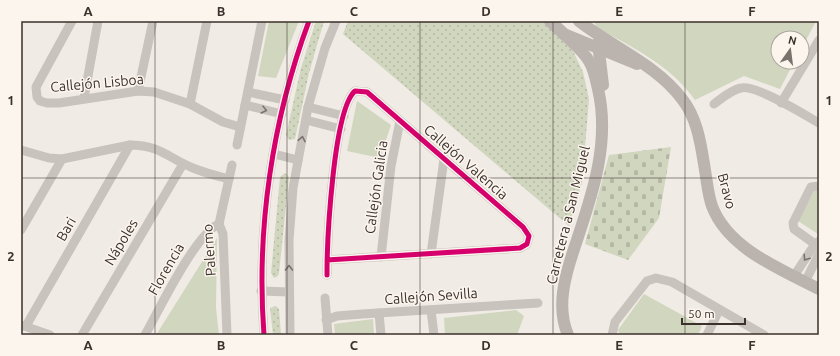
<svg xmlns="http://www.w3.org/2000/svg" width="840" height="356" viewBox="0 0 840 356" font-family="Ubuntu,sans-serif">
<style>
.grass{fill:url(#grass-dots)}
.cemetery{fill:url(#cemetery-stones)}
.park{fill:#d1d6bf}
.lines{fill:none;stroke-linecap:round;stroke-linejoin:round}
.street{stroke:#c9c3be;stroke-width:9}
.secondary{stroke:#bab3ae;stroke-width:12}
.cycleway-casing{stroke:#fbf5ee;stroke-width:8}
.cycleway{stroke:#d6006c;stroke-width:5}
.oneway{stroke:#7b726d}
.grid{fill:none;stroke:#3b302b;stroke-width:1;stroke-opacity:0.55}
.labels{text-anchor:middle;stroke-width:3;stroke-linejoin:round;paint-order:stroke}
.street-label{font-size:14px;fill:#3b302b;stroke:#fbf5ee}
.neatline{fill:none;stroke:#3b302b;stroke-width:1.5}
.grid-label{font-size:13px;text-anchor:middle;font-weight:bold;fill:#3b302b}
</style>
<defs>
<pattern id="grass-dots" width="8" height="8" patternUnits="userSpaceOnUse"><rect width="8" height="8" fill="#d1d6bf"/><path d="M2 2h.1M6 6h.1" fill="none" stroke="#b4b8a4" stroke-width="1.8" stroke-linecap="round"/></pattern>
<pattern id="cemetery-stones" width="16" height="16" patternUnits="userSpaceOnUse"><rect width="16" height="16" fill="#d1d6bf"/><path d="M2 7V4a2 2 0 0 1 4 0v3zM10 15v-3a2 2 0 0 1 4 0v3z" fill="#b4b8a4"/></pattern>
</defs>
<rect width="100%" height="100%" fill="#f0ebe5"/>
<g class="grass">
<path d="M316 21H324L309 73 295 139 289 140 286 135 301 68Z"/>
<path d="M348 21H542L572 49 583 72 589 99 582 183 569 226 343 34Z"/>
<path d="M285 173 289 177 279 273 278 276 274 278 271 273 280 177Z"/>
<path d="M276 306 279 309 281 335H273L270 308Z"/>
</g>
<path class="cemetery" d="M671 147 659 218 628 260 585 244 609 155Z"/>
<g class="park">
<path d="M269 21H299L276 78 258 76Z"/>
<path d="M594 21H816L802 48V38H778V62H794L780 89 744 76 695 100C671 66 633 47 597 28Z"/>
<path d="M357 101 391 125 380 158 347 151Z"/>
<path d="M815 190 819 192 818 234 798 221Z"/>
<path d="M217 238 216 308 219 335H156Z"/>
<path d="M644 294 702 326 698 335H620L618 330Z"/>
<path d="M516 310 524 316 517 335H445L444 318Z"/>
<path d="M373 319 374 335H335L334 324Z"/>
</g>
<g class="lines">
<g class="street">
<path d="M72 21 36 87 37 97 40 101 47 103H59L138 91 154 92 190 104 223 122 240 127"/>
<path d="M138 91 153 21"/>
<path d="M248 92 285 100"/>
<path d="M84 98 98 21"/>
<path d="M781 103 819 40"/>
<path d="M190 104 207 21"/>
<path d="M714 104C722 98 731 90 741 88 755 84 805 115 819 123"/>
<path d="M245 105 282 114"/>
<path d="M308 107 344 116"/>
<path d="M306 120 341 129"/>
<path d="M237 145 262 21"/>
<path d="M21 150 49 158 62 159 130 145C160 145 168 158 193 168 205 173 217 176 229 179"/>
<path d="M274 154 298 160"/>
<path d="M819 186 811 187 793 223 794 229 819 247"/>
<path d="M21 230 62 159"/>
<path d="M431 254 444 159"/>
<path d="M381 257 391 166 400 121"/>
<path d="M327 275C327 243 333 110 355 91L367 92 523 227 529 236 527 244 520 248 327 260"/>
<path d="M794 276 815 244 819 241"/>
<path d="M805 282 819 254"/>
<path d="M261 291 289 292"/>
<path d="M325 298 328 335"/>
<path d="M431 310 434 335"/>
<path d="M379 313 381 335"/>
<path d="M326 320 337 316 362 314 538 303"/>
<path d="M21 325 50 335"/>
<path d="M26 326 130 145"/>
<path d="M82 335 183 164"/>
<path d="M145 335C159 310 196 233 219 224"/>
<path d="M227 335 223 234 219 224 232 165"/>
<path d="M264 335C256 230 272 120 309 21"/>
<path d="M290 335 289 240 293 188 308 107 325 48 336 21"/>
<path d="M612 335 615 322 647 281 656 278 672 282 764 335"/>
<path d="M707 335 719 310"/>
</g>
<g class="secondary">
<path d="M550 21 564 34 637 64"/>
<path d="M579 21C612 47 657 65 682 99 698 119 701 146 705 170 707 182 708 195 712 206 728 249 781 269 819 289"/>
<path d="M564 34C572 42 583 51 589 61 594 69 596 80 598 89 611 144 591 198 574 249 565 276 556 307 568 335"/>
<path d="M598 43 603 85"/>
</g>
<defs>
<g id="cycleway">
<path d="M327 275C327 243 333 110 355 91L367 92 523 227 529 236 527 244 520 248 327 260"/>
<path d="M264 335C256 230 272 120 309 21"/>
</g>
</defs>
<use href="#cycleway" class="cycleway-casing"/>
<use href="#cycleway" class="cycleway"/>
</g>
<defs><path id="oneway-chevron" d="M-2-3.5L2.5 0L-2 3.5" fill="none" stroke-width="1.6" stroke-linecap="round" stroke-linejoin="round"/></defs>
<g class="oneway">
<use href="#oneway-chevron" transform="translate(264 110) rotate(14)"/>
<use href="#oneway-chevron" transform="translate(302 139) rotate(-79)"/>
<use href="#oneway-chevron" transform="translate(806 258) rotate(123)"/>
<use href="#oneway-chevron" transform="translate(289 268) rotate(-90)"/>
</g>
<path class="grid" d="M155 21V335M287 21V335M420 21V335M553 21V335M685 21V335M21 178H819"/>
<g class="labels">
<g class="street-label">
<text transform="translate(97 83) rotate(-5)" y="5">Callejón Lisboa</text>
<text transform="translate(466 162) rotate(41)" y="5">Callejón Valencia</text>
<text transform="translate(376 187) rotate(-82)" y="5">Callejón Galicia</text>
<text transform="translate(727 191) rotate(75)" y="5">Bravo</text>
<text transform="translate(568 215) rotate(-76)" y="5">Carretera a San Miguel</text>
<text transform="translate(66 229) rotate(-60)" y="5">Bari</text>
<text transform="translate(121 242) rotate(-59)" y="5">Nápoles</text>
<text transform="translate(209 250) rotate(-94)" y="5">Palermo</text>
<text transform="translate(166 269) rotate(-60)" y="5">Florencia</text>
<text transform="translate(431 296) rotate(-4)" y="5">Callejón Sevilla</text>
</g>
</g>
<rect width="840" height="356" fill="none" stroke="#fbf5ee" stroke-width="44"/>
<g transform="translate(790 50) rotate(14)"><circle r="19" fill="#fbf5ee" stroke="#aea6a0"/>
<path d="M0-3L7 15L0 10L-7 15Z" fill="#7a716c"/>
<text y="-6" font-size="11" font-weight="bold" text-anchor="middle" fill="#3b302b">N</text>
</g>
<path d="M682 318v6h63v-6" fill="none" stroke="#3b302b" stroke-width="2"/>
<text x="688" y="318" font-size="12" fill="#3b302b" stroke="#fbf5ee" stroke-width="3" paint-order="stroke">50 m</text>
<rect x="22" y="22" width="796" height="312" class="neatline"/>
<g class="grid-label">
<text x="88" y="16">A</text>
<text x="221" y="16">B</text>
<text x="354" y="16">C</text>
<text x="486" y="16">D</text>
<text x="619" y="16">E</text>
<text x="752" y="16">F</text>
<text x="11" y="105">1</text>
<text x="829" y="105">1</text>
<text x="11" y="261">2</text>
<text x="829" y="261">2</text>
<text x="88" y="350">A</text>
<text x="221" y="350">B</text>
<text x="354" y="350">C</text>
<text x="486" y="350">D</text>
<text x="619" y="350">E</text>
<text x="752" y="350">F</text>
</g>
</svg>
